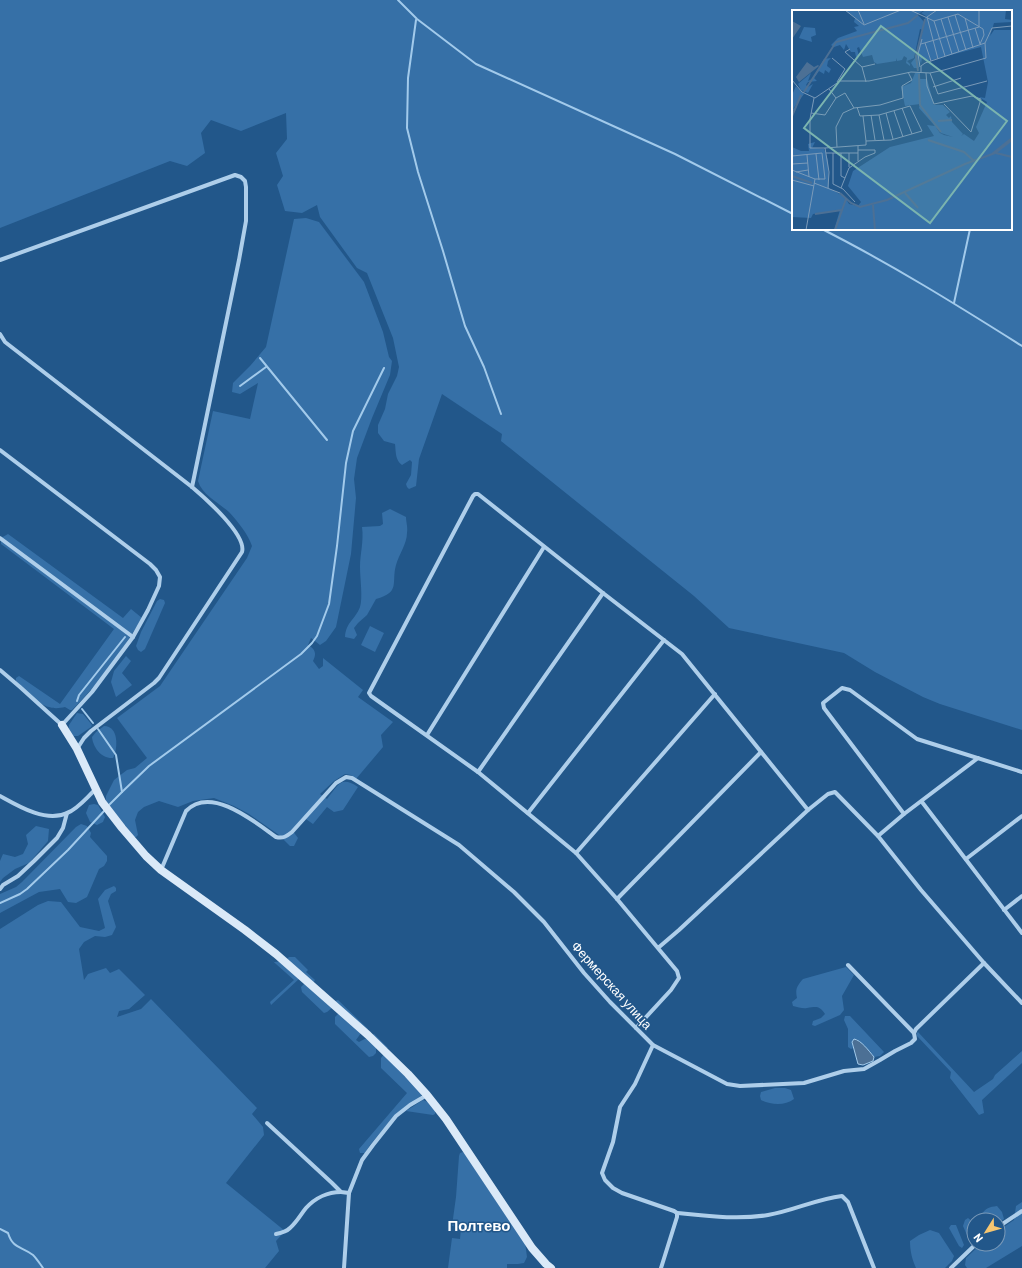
<svg xmlns="http://www.w3.org/2000/svg" width="1022" height="1268" viewBox="0 0 1022 1268" font-family="Barlow,sans-serif">
<style>
.green{fill:#3670a7;fill-rule:evenodd}
.water{fill:#4c7095;stroke:#a2caeb}
.lines{fill:none;stroke-linecap:round;stroke-linejoin:round}
.stream{stroke:#a2caeb;stroke-width:2}
.street{stroke:#aeceea;stroke-width:4}
.secondary{stroke:#dae9f8;stroke-width:8}
.labels{text-anchor:middle;stroke-width:3;stroke-linejoin:round;paint-order:stroke}
.street-label{font-size:13px;fill:#fff;stroke:#22578a}
.quarter-label{font-size:15px;font-weight:bold;fill:#fff;stroke:#22578a}
.inset-river{fill:none;stroke:#4c7095;stroke-width:2}
.inset-road{fill:none;stroke:#7a9ab9;stroke-width:1}
.view{fill:#7bb4af;fill-opacity:0.15;stroke:#7bb4af;stroke-width:2}
.inset-edge{fill:none;stroke:#fff;stroke-width:2}
</style>
<rect width="100%" height="100%" fill="#22578a"/>
<g class="green">
<path d="M0 0H1022V730L940 704 923 697 875 672 844 653 729 628 694 596 501 441 502 434 442 394 419 459 416 486 409 489 407 487 406 484 411 475 412 462 410 460 402 465C395 460 396 452 395 444L384 441 378 433V425L385 409 388 394 397 376 399 367 393 338 367 273 357 268 320 217 317 205 302 213 285 211 277 185 283 176 276 153 287 139 286 113 241 131 211 120 201 133 205 153 187 166 170 161 0 228ZM793 11H1011V229H793Z"/>
<path d="M306 218 319 222 364 282 383 332 389 357 392 361 390 375 372 418 357 458 354 479 356 498 351 554 336 627 326 641 320 645 311 638 308 645C315 649 317 653 313 661L319 669 323 666V658L363 690 358 697 393 722 381 735 383 747 356 779 351 775 345 774 334 781 320 794 327 799C338 786 340 775 358 787L343 810 334 812 327 807 313 824 303 817 292 830 298 838 294 846H290L279 835 249 814 234 806 214 798 193 801 178 807 159 801 144 807 138 812 135 820 138 835 136 837H133L106 801V796L114 780 127 770 135 768 147 758 117 718 160 686 247 558 252 546C248 534 238 522 229 512 219 503 202 495 198 481L213 411 250 419 258 383 240 394 232 392 233 383 250 366 266 347 294 219Z"/>
<path d="M390 509 406 517C406 522 408 527 407 533 407 544 399 554 396 565 391 583 401 592 376 599L367 615 358 623 354 628 357 635 354 639 345 637C346 622 355 620 360 607 363 598 360 578 360 567 360 554 364 541 362 527L380 526 383 524 382 513Z"/>
<path d="M8 534 123 618 131 609 142 618C122 651 99 683 72 710H70L65 707C60 708 55 709 49 707 38 705 24 688 16 681V678L19 676 60 704 114 629 1 544V538Z"/>
<path d="M160 599 164 600 165 603 145 649 141 652 138 650 136 646 141 632 157 601Z"/>
<path d="M370 626 384 633 375 652 361 645Z"/>
<path d="M126 656 131 661 122 673 132 685 116 697 111 682 114 671Z"/>
<path d="M77 713 83 714 92 725 91 727 78 736H73L69 729V725Z"/>
<path d="M104 726C119 726 118 749 113 758 102 759 93 748 92 737L96 732Z"/>
<path d="M94 804 98 805 105 817 103 822 97 825 90 822 86 813 89 805Z"/>
<path d="M81 824 87 826 91 833 90 837 107 856V861L104 866 99 869 87 897 76 903 68 902 60 889 39 892 0 913V894L16 887 22 882 76 827Z"/>
<path d="M36 826 49 829 48 841 36 855 29 863 15 869 3 878 0 882V861L3 854 15 857 23 854 28 844 26 835Z"/>
<path d="M114 886 116 888V891L111 894 108 901 116 927 112 935 105 937 95 936 84 942 79 949 84 980 88 974 106 968 110 973 119 969 145 995 129 1009 119 1011 117 1017 141 1009 151 999 257 1108 252 1114 263 1127 264 1135 226 1183 285 1231 276 1241 279 1251 265 1268H0V929L38 905 48 901 61 902 80 927 99 931 105 928 98 899 105 890Z"/>
<path d="M267 956 274 962 285 961 289 957H295L308 970 306 972 315 980 311 986 327 1004 338 1000 368 1029 366 1032 361 1033 356 1040 359 1042 374 1034 388 1048 386 1049 376 1046V1053L373 1056 369 1057 335 1024V1017L339 1013 333 1007 327 1012 324 1013 302 992 301 987 307 981 301 977 271 1005 270 1002 294 980Z"/>
<path d="M846 967 854 975 842 996 844 1010 840 1015 815 1026 812 1025 813 1021 821 1018 825 1014C819 1005 816 1007 807 1008 803 1009 798 1007 793 1006L792 1002 797 998C795 989 797 986 803 979Z"/>
<path d="M845 1016H850L884 1052 880 1056 874 1057 857 1039 852 1042 853 1048 851 1049 848 1047V1029L844 1020Z"/>
<path d="M918 1032 974 1092 993 1079 995 1075 1022 1051V1063L982 1100 984 1113 979 1115 950 1078 951 1072 917 1036V1033Z"/>
<path d="M384 1054 421 1093V1096L395 1115 370 1145 365 1153H360L359 1149 407 1093 381 1068V1058Z"/>
<path d="M775 1088H785L791 1090 794 1099C785 1106 771 1105 761 1100L760 1096 761 1092Z"/>
<path d="M423 1100 428 1102 435 1111V1114L433 1115 406 1111Z"/>
<path d="M463 1152 465 1154 502 1210 525 1242 527 1257 524 1263 518 1264H507V1268H448L452 1238 460 1239 461 1227 452 1226 456 1197 459 1156 460 1153Z"/>
<path d="M1022 1202V1246L986 1268H967L965 1265 966 1258 981 1244H998V1231L1014 1220 1016 1206Z"/>
<path d="M997 1206 1002 1212 1004 1219 998 1223V1220H982L981 1215C986 1208 989 1207 997 1206Z"/>
<path d="M968 1218 974 1223V1242L972 1243 970 1242 963 1226 965 1220Z"/>
<path d="M951 1225H956L964 1245 962 1248 959 1246 949 1228Z"/>
<path d="M930 1230 939 1233 954 1256 952 1261 945 1268H916C912 1259 910 1251 910 1241L919 1235Z"/>
</g>
<path class="water" d="M854 1039C861 1040 869 1051 874 1057L873 1061 863 1065 858 1064 852 1042Z"/>
<g class="lines">
<g class="stream">
<path d="M398 0 417 19 476 64 675 154 793 214"/>
<path d="M416 20 408 78 407 128 418 172 443 251 465 326 484 367 501 414"/>
<path d="M822 229C891 264 957 305 1022 346"/>
<path d="M954 303 970 229"/>
<path d="M260 358 327 440"/>
<path d="M240 386 266 367"/>
<path d="M77 701 79 695 125 637"/>
<path d="M82 709 93 723"/>
<path d="M98 729 116 755 122 792 109 805"/>
<path d="M122 792 149 766 301 654 312 643 317 636 329 604 337 546 346 463 353 431 384 368"/>
<path d="M0 903 20 894 27 889 68 850 105 810"/>
<path d="M0 1229 8 1233C13 1249 21 1246 33 1255 37 1259 40 1264 43 1268"/>
</g>
<g class="street">
<path d="M0 260 235 175 241 177 245 181 246 187V221L239 260 192 487"/>
<path d="M0 334 5 342 192 487C205 498 247 535 242 552L159 678 154 683 91 731 84 738 77 749"/>
<path d="M0 450 150 564 156 570 160 577 159 586 148 610 133 637 92 692 62 725 20 687 0 670"/>
<path d="M0 538 133 637"/>
<path d="M427 735 544 547"/>
<path d="M478 772 603 593"/>
<path d="M0 796C18 806 46 823 67 813 78 809 87 797 96 789"/>
<path d="M922 802 1022 933"/>
<path d="M808 810 828 794 835 792 878 836 921 890 984 963 1022 1003"/>
<path d="M528 813 664 640"/>
<path d="M904 814 824 708 823 703 842 688 850 690 917 739 1022 772"/>
<path d="M878 836 904 814 978 758"/>
<path d="M576 853 715 694"/>
<path d="M966 859 1022 816"/>
<path d="M161 870 186 811C211 785 255 822 276 837 283 839 287 836 292 832L336 783 346 777 352 778 459 845 514 892 544 922 584 973 610 1002 653 1045 727 1084 740 1086 804 1083 844 1071 864 1069 880 1060 895 1051 911 1043 915 1039 914 1033 916 1029 984 963"/>
<path d="M0 889 3 885 18 876 34 861 57 838 63 828 67 813"/>
<path d="M617 899 761 752"/>
<path d="M1004 910 1022 896"/>
<path d="M848 965 914 1033"/>
<path d="M636 1028 671 990 679 978 677 971 617 899 576 853 478 772 371 696 369 693 473 496 475 494H478L603 593 682 654 808 810 679 930 658 948"/>
<path d="M653 1045 635 1084 620 1107 613 1142 602 1173 605 1180 613 1188 622 1193 674 1211 677 1213V1217L661 1268"/>
<path d="M267 1123 332 1183 341 1192 349 1193"/>
<path d="M677 1213C707 1216 738 1220 768 1215 793 1211 816 1199 842 1196L848 1202 874 1268"/>
<path d="M998 1227 1022 1211"/>
<path d="M276 1234C281 1233 286 1232 290 1228 297 1222 301 1214 306 1208 315 1198 328 1192 341 1192"/>
<path d="M344 1268 349 1193 362 1160 373 1145 396 1116 410 1105 427 1095"/>
<path d="M951 1268 976 1244"/>
</g>
<path class="secondary" d="M62 725 77 749 102 802 122 828 146 856 161 870 245 930 276 954 368 1035 408 1074 427 1095 446 1119 532 1248 546 1264 551 1268"/>
</g>
<g class="labels">
<g class="street-label">
<text transform="translate(612 985) rotate(48)" y="5">Фермерская улица</text>
</g>
<g class="quarter-label">
<text x="479" y="1231">Полтево</text>
</g>
</g>
<g transform="translate(792 10)">
<rect width="220" height="220" fill="#22578a"/>
<path d="M53 0H132L124 6H127L132 12 134 6 129 3 134 0H214L213 9 220 10V12L202 13 198 26 202 20H220V220H42L48 200 21 204 19 208 0 207V137L9 141H17L16 134 23 132 20 138 32 139 36 150 37 178 53 187 57 194 66 196 69 192 56 176 61 161 98 137 142 126 135 115 143 116 148 123 152 125 161 127 149 123 127 98 128 94 113 96 109 77 119 73 123 63 128 62V69H135L142 95H151L158 102 154 105 157 108 159 106 160 112 171 124 169 126 172 124 182 131 187 123 184 117 195 92 187 87 193 88 196 72 189 37 136 51 130 47 129 54 126 43 127 58H122L119 53 123 48 131 20 128 19 122 48 115 51 118 54V56L114 53 115 48 112 46 110 50 105 51 104 48V51L85 54 82 52 80 45 71 47 67 37 65 38 67 46 64 47 63 42H59L54 34 52 40 48 35 42 37 39 35 46 28 65 21 62 17 67 16 62 12 63 8ZM12 17 23 18 24 25 19 27 20 32 7 28ZM39 48 36 51 35 56 39 59 37 63 33 60 32 64 27 61 22 68 25 71 16 72 14 75 16 77 21 74 16 83 9 80 6 74 19 63 16 71 20 69 32 49ZM4 76 12 84 1 99 5 96 4 99 0 101V85Z" fill="#3670a7"/>
<path d="M0 11 9 16 0 29ZM15 52 22 57 26 55 27 56 7 72 4 67Z" fill="#4c7095"/>
<path class="inset-river" d="M126 61 124 46 133 9M127 64 128 95 149 122M12 82 44 32 116 13 126 5M0 106 9 85M146 111 160 110M136 130 172 142 182 151M204 143 220 147M200 144 220 128M0 166 20 173M48 183 59 193 68 197 95 190 173 154 203 143 220 130M113 183 126 198M81 195 83 220M23 204 50 200M43 220 54 189"/>
<path class="inset-road" d="M53 0 72 15 109 0M66 0 72 14M118 0 142 11 166 4 191 19 192 25 188 34M163 5 174 40M135 7 146 49M135 7 145 0M156 7 167 42M173 8 181 38M149 9 160 44M142 11 153 46M183 18 188 34M133 33 139 51M129 34 187 17V0M58 39 53 42 70 57 74 72M40 48 53 59 45 72M70 57 83 54M128 57 126 44 130 29M129 62V56L133 53 193 33M134 63 135 76 142 94 180 86 189 89 179 122 152 94M138 63 146 84 195 71M0 70 10 82 23 88 48 71H77L119 62 138 63 152 60 194 48 193 33 200 18 220 16M141 77 169 68M37 79 44 88 53 83 62 98M22 88 18 109V138H33L37 162 36 178M65 97 68 106 87 105 118 96 130 121 99 130 74 131 71 106M110 98 120 124M102 101 111 127M19 103 33 105 44 88M94 103 101 129M79 105 83 130M87 105 92 130M66 136V151M45 137 44 117 51 103 62 98 88 95 111 88 110 76 120 70 116 62M33 138 74 135V131M34 143H66M41 143V174L51 179 63 192M49 143V166L53 168M57 143V157M24 144 27 170M15 145 17 167M0 146 30 143 33 169H23L0 160M0 154 16 153M4 162 16 160M0 170 22 176M22 173 48 183M49 178 57 158 73 147 83 143V140H66M14 220 23 169"/>
<path class="view" d="M89 16 215 111 138 213 12 118Z"/>
<rect width="220" height="220" class="inset-edge"/>
</g>
<g transform="translate(986 1232) rotate(233)"><circle r="19" fill="#22578a" stroke="#7a9ab9"/>
<path d="M0-3L7 15L0 10L-7 15Z" fill="#f6c671"/>
<text y="-6" font-size="11" font-weight="bold" text-anchor="middle" fill="#ffffff">N</text>
</g>
</svg>
